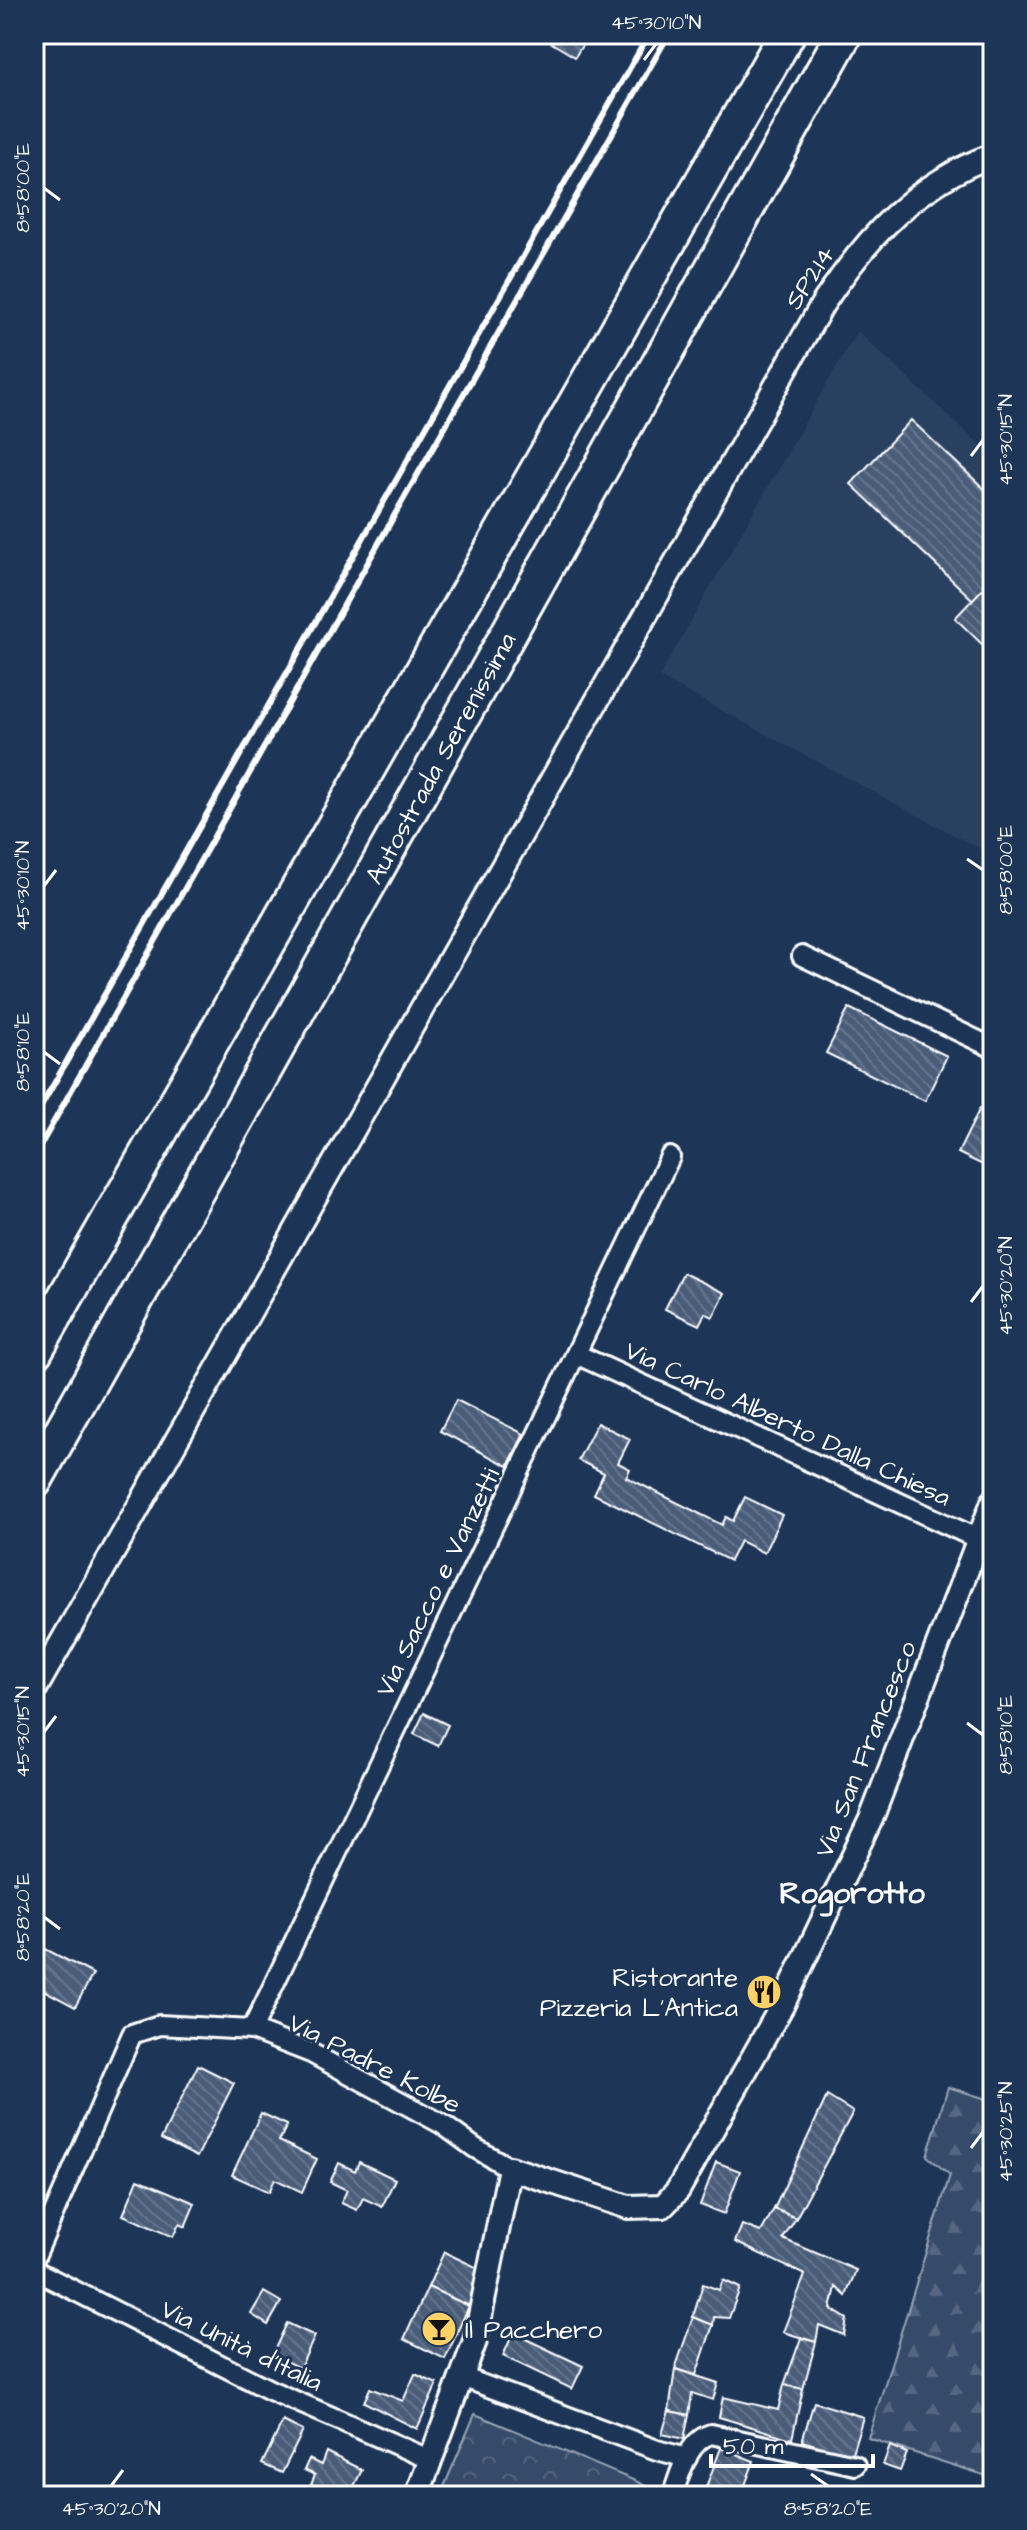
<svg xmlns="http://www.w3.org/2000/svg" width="1027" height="2530" viewBox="0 0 1027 2530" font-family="'Architects Daughter',sans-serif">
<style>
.built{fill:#2a4161}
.forest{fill:url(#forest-firs);stroke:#9aa5b4;stroke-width:2}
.park{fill:url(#park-crowns);stroke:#9aa5b4;stroke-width:2}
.building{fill:url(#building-back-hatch);stroke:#fff;stroke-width:2}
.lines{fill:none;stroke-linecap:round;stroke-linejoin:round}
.minor-casing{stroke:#fff;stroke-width:24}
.tertiary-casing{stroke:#fff;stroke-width:28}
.motorway-casing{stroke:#fff;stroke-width:40}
.minor{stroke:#1d3557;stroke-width:18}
.tertiary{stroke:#1d3557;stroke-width:22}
.motorway{stroke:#1d3557;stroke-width:34}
.rail{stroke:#fff;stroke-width:6}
.ticks{fill:none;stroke:#fff;stroke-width:3}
.labels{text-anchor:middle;stroke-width:6;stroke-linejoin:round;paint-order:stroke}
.street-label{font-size:26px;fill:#fff;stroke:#1d3557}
.poi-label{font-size:26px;fill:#fff;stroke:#1d3557;text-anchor:end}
.quarter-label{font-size:30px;font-weight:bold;fill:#fff;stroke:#1d3557}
.neatline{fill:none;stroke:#fff;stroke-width:3}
.ticks-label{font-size:20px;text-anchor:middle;fill:#fff}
</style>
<defs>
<pattern id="forest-firs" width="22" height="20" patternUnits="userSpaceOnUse" patternTransform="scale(2)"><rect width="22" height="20" fill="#364b69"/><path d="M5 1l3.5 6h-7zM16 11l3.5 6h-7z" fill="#546680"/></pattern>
<pattern id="park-crowns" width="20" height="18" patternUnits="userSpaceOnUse" patternTransform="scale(2)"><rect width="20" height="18" fill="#364b69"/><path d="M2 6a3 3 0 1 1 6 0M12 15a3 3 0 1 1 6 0" fill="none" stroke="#546680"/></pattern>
<pattern id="building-back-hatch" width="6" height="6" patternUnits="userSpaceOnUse" patternTransform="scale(2)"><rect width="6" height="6" fill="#4a5d79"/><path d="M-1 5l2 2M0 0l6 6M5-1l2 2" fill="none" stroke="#65758d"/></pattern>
</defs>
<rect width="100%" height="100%" fill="#1d3557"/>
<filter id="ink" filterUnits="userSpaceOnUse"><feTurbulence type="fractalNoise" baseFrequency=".0125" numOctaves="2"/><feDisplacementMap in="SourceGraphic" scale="16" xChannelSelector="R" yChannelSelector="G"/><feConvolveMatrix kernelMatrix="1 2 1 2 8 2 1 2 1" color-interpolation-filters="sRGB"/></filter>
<g filter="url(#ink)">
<path class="built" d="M857 331 993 457V856L659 677Z"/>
<path class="forest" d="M948 2087 993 2101V2478L868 2438 950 2175 927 2156Z"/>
<path class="park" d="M475 2414 645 2485 641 2496H440Z"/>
<g class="building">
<path d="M548 34H589L575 57 545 39Z"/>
<path d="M911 420 993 497V578L973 600 851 484Z"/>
<path d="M993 578V655L955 618Z"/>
<path d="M849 1008 947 1056 925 1101 826 1053Z"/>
<path d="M980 1108 993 1114V1170L958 1153Z"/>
<path d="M683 1273 725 1293 713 1317 705 1313 699 1325 665 1309Z"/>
<path d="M456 1400 524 1434 508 1466 440 1431Z"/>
<path d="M597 1423 630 1439 618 1463 630 1469 626 1477 722 1525 726 1517 733 1521 745 1497 782 1515 764 1553 740 1541 730 1561 594 1494 604 1473 578 1460Z"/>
<path d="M424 1713 448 1725 438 1746 414 1734Z"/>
<path d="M34 1943 93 1974 75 2007 34 1985Z"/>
<path d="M198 2065 234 2083 197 2157 161 2139Z"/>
<path d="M827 2096 853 2112 796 2218 774 2209Z"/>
<path d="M261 2113 287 2125 279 2141 317 2159 302 2192 275 2179 269 2192 232 2175Z"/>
<path d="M359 2162 395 2179 382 2207 363 2198 357 2210 341 2203 347 2190 330 2182 339 2163 355 2171Z"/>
<path d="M716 2162 740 2171 724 2214 700 2205Z"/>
<path d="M138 2179 195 2203 185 2227 179 2224 173 2237 123 2215Z"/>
<path d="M774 2209 796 2218 783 2239 856 2270 846 2296 836 2287 831 2309 847 2319 844 2335 819 2325 816 2342 783 2332 805 2275 735 2242 742 2225 761 2232Z"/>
<path d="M444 2252 478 2268 469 2306 428 2287Z"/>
<path d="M723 2280 740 2288 729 2318 714 2317 713 2325 693 2317 703 2284 719 2290Z"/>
<path d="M428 2287 469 2306 445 2359 404 2339Z"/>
<path d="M264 2292 281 2302 268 2325 251 2314Z"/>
<path d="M693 2317 713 2325 696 2375 675 2369Z"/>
<path d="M287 2323 315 2336 300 2368 272 2355Z"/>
<path d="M513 2333 583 2366 572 2389 503 2356Z"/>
<path d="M801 2338 816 2342 803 2389 784 2385Z"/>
<path d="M675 2369 718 2383 713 2400 692 2393 689 2415 669 2411Z"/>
<path d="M415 2374 437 2384 417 2429 364 2402 370 2388 403 2401Z"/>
<path d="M784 2385 803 2389 792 2439 719 2417 723 2397 778 2410Z"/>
<path d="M814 2402 863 2417 851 2456 802 2441Z"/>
<path d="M669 2411 689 2415 684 2439 662 2434Z"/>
<path d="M283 2421 303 2431 282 2473 262 2464Z"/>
<path d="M890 2446 907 2453 900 2471 883 2465Z"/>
<path d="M721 2448 754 2461 741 2496H712L715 2490 706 2487Z"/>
<path d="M326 2452 362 2470 349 2496H335L311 2485 315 2475 304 2470 309 2459 321 2465Z"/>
</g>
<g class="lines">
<defs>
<g id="minor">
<path d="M802 956 993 1048"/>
<path d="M576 1354 978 1539"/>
<path d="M252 2030 670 1157"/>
<path d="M34 2259 132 2034 159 2025 252 2030 311 2053 442 2124 475 2148 510 2168"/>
<path d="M34 2270 270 2390 431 2460"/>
<path d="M462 2377 657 2450 687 2458"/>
<path d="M672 2496C680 2475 687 2441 711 2434L855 2465"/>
</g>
<g id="tertiary">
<path d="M34 1691 822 305C867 237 915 184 993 155"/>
<path d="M417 2496 475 2341 510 2168 628 2207 663 2206 678 2190 783 2004 871 1819 993 1502"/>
</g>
<g id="motorway">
<path d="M34 1352 787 34"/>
<path d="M34 1481 844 34"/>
</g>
</defs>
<use href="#minor" class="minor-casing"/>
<use href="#tertiary" class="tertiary-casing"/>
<use href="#motorway" class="motorway-casing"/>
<use href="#minor" class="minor"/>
<use href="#tertiary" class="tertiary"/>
<use href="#motorway" class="motorway"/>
<g class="rail">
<path d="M34 1119 649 34"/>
<path d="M34 1157 394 516 669 34"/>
</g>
</g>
</g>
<path class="ticks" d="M644 60 656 44M44 188 60 200M971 456 983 440M967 859 983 870M44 886 56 870M44 1052 60 1064M971 1302 983 1286M967 1723 983 1735M44 1732 56 1716M44 1917 60 1929M971 2148 983 2132M811 2474 828 2486M111 2486 123 2470"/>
<defs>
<symbol id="restaurant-disc" viewBox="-11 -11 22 22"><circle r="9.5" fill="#ffd166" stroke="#1d3557"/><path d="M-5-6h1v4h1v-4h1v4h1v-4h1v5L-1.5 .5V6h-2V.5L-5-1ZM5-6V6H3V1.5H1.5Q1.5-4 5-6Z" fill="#111"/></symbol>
<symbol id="bar-disc" viewBox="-11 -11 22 22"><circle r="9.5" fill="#ffd166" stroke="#1d3557"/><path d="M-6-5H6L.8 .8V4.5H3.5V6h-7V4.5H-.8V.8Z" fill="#111"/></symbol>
</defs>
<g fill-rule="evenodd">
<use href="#restaurant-disc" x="744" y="1972" width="40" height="40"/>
<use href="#bar-disc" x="419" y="2309" width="40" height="40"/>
</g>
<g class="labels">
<g class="street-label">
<text transform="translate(809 277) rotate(-57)" y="9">SP214</text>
<text transform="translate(440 758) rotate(-61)" y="9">Autostrada Serenissima</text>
<text transform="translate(788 1423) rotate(25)" y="9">Via Carlo Alberto Dalla Chiesa</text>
<text transform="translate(437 1582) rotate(-64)" y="9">Via Sacco e Vanzetti</text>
<text transform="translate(865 1749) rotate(-68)" y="9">Via San Francesco</text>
<text transform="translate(375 2063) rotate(27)" y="9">Via Padre Kolbe</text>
<text transform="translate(242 2345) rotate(26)" y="9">Via Unità d'Italia</text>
</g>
<g class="poi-label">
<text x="738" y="1986">Ristorante<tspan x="738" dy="30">Pizzeria L'Antica</tspan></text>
<text x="465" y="2338" text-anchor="start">Il Pacchero</text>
</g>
<g class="quarter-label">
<text x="852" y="1903">Rogorotto</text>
</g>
</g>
<rect width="1027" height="2530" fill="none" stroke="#1d3557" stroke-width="88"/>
<path d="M711 2454v12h162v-12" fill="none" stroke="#ffffff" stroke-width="4"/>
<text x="723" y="2454" font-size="24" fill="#ffffff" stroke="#1d3557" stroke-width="6" paint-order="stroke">50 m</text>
<rect x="44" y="44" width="939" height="2442" class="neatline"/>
<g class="ticks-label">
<text x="656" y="29">45°30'10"N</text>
<text transform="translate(22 188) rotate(-90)" y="7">8°58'00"E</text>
<text transform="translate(1005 440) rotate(-90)" y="7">45°30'15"N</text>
<text transform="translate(1005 870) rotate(-90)" y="7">8°58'00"E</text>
<text transform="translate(22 886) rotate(-90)" y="7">45°30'10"N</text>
<text transform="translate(22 1052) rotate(-90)" y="7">8°58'10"E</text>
<text transform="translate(1005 1286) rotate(-90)" y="7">45°30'20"N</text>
<text transform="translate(22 1732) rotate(-90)" y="7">45°30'15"N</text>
<text transform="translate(1005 1735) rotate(-90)" y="7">8°58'10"E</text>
<text transform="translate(22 1917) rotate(-90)" y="7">8°58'20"E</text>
<text transform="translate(1005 2132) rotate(-90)" y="7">45°30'25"N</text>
<text x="111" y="2515">45°30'20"N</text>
<text x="828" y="2515">8°58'20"E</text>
</g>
</svg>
